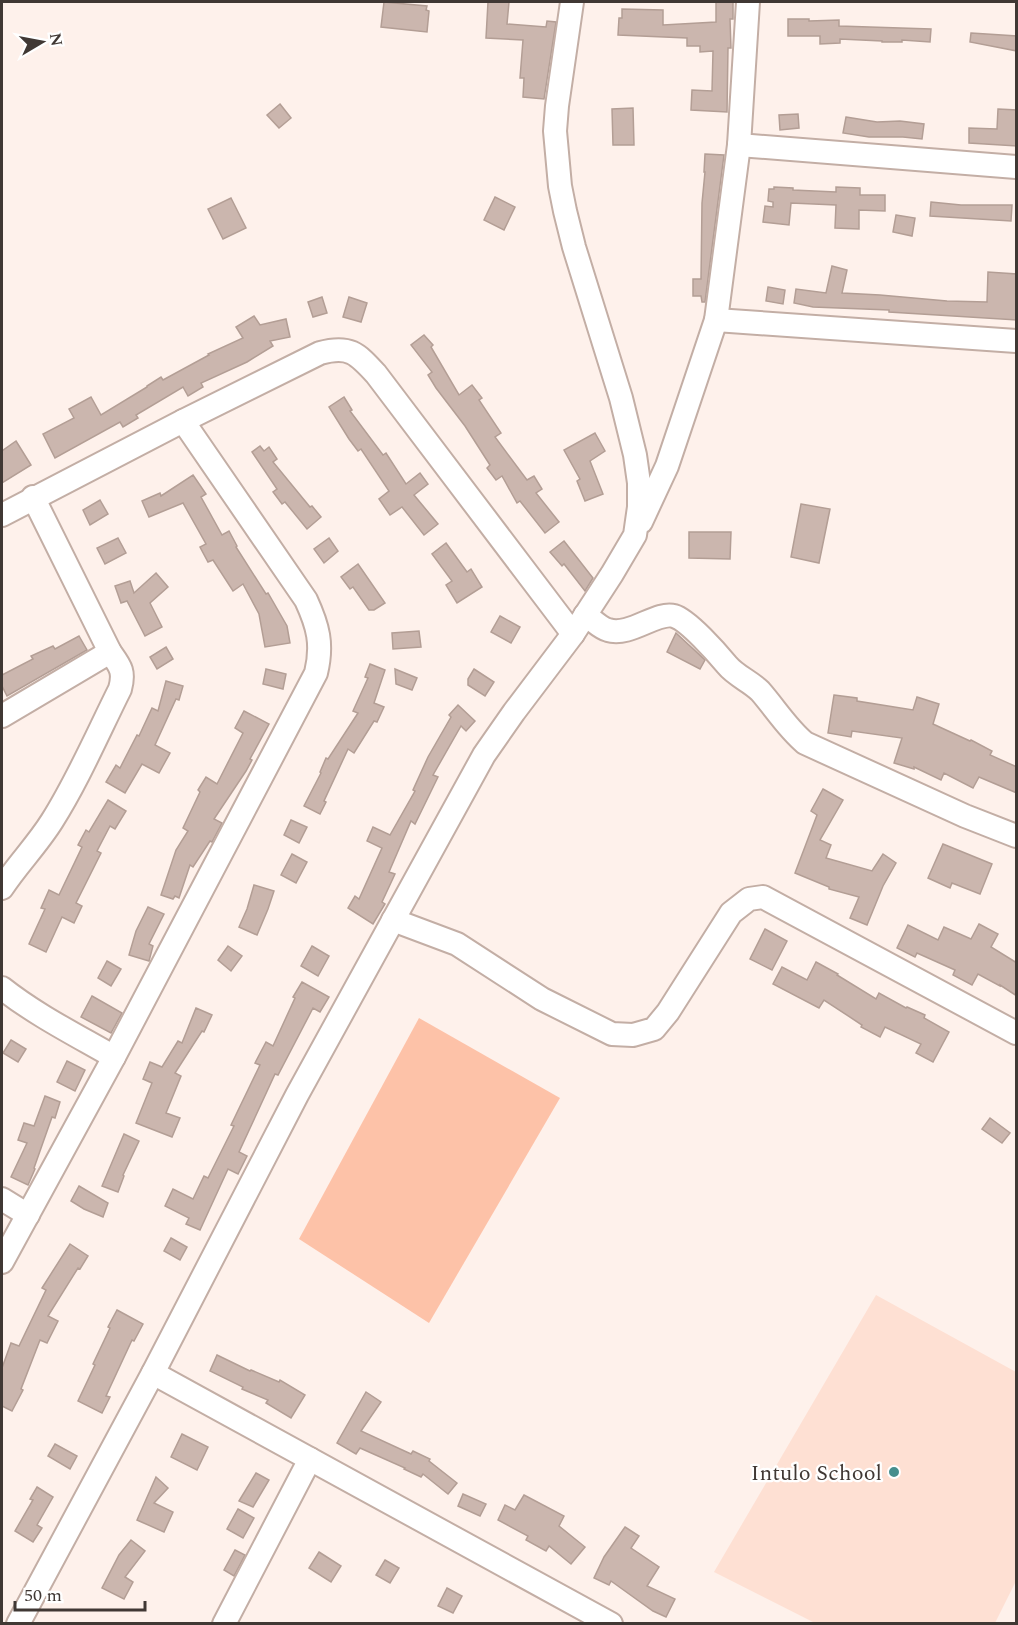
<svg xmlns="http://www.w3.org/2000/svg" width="1018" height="1625" viewBox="0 0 1018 1625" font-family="Spectral,serif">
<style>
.built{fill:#fee0d3}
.green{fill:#fdc2a8}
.building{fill:#cbb6ae;stroke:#b39e95;stroke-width:1.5}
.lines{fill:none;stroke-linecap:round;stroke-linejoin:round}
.minor-casing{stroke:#c3aea5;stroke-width:26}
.minor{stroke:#fff;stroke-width:22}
.poi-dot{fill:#468e8d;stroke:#fff;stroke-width:2}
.labels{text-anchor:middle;stroke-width:4.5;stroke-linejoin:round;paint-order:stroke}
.poi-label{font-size:22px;fill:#403834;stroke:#fff;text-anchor:end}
</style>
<rect width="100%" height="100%" fill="#fef1eb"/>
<path class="built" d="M876 1295 1016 1372V1581L995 1623H815L714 1572Z"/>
<path class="green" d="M419 1018 560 1098 429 1323 299 1239Z"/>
<g class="building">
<path d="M384 2 427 6 426 10 429 11 427 32 381 27Z"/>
<path d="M488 2H509L507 24 546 27 547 21 556 22 544 99 523 97 524 78H520L523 40 486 38Z"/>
<path d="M716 2H733V19H730L731 48H728L727 112 691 110 692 90 712 91 713 51 700 52V46H687V38L618 35 619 18H622V9L663 10V25L716 22Z"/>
<path d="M788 19H809V21L839 20V26L931 29 930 42 902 40V42H882V41L840 39V43L820 44V36H788Z"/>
<path d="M971 33 1017 36V51L970 42Z"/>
<path d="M280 104 291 118 279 128 267 115Z"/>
<path d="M633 108 634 145H613L612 109Z"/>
<path d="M998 109 1017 110V146L969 143V128L997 129Z"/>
<path d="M798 114 799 128 780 130 779 115Z"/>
<path d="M846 117 877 122 900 121 924 124 922 139 903 137H869L843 133Z"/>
<path d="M705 154 724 155 705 302H702L701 296H693V279H701L702 203 705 172H704Z"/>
<path d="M774 187 793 188V190L836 192V187L860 188V195H885V211L859 210V229L835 228 836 205 791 203 789 225 763 222 765 206 773 207V202L768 201 769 189H774Z"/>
<path d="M495 197 515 207 504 230 484 220Z"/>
<path d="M231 198 246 228 223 239 208 209Z"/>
<path d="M931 202 961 205H1012L1011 221 930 216Z"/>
<path d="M896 215 915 218 912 236 893 232Z"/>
<path d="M832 266 847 270 842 293 880 295 947 301 987 302 988 272 1017 274V320L889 312V310L813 307 794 303 796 289 826 293Z"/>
<path d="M768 287 785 290 783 304 766 301Z"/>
<path d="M322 297 327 313 313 317 308 302Z"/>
<path d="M349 297 367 303 361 322 343 317Z"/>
<path d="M254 316 260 325 286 319 290 337 270 341 273 346 247 362 201 383 203 387 188 396 183 387 136 415 138 418 123 427 120 422 55 458 43 434 74 418 69 409 91 397 101 415 147 387V386L161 377 163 380 209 355 208 354 243 338 236 327Z"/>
<path d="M424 335 433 345 431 347 459 395 472 385 482 398 479 400 501 433 495 437 527 480 534 476 542 489 536 493 559 522 545 533 520 501 517 503 502 476 496 480 487 468 490 465 465 426 436 388 428 375 432 372 411 345Z"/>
<path d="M344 397 352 410 350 411 383 455 386 453 406 484 420 473 428 484 414 495 438 524 424 535 402 507 390 515 379 499 389 491 361 449 358 451 349 439 329 407Z"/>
<path d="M595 433 605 451 590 461 603 494 585 501 577 481 580 479 564 450Z"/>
<path d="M16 441 31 465 2 483V451Z"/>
<path d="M260 446 264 451 269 447 277 459 273 462 310 507 312 506 321 517 307 529 285 502 282 504 273 492 277 489 252 452Z"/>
<path d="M193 475 206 494 201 497 222 535 229 531 237 546 236 547 266 594 268 593 287 626 290 643 265 647 259 614 243 584 233 591 213 560 208 562 200 547 206 544 183 503 149 517 142 501 160 493 161 496Z"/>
<path d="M100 500 108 514 90 525 83 510Z"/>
<path d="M801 504 830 509 819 563 791 557Z"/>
<path d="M689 532H731L730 559 689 558Z"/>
<path d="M118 538 126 553 105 564 97 548Z"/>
<path d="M329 538 338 551 324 563 314 549Z"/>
<path d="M564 541 593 578 585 591 564 564 562 566 550 552Z"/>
<path d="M446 543 467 572 471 569 482 587 457 603 446 585 452 581 432 554Z"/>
<path d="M358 564 385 603 374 610H369L353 587 350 589 341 577Z"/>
<path d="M156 573 168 587 150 603 162 627 145 636 127 601 121 603 115 586 130 581 134 593Z"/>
<path d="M500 616 520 627 511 643 491 632Z"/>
<path d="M419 631 421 647 393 649 392 633Z"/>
<path d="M676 633 705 660 700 669 667 652Z"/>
<path d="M79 636 87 650 7 696 2 686V675L33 659 31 656 53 646 55 649Z"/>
<path d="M166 647 173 659 157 669 150 657Z"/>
<path d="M370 664 385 670 374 703 384 707 377 722 374 721 354 753 348 749 324 801 326 802 320 814 304 806 321 773 320 772 326 758 328 759 358 713 353 711 368 678 365 677Z"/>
<path d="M266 669 286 674 283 689 263 684Z"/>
<path d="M395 669 417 678 412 690 396 684Z"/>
<path d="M474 669 494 682 485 696 468 685V679Z"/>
<path d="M166 681 183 686 179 700 176 699 155 745 170 753 159 773 142 764 125 793 106 782 116 765 120 768 137 735 139 736 152 708 158 711Z"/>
<path d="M834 695 857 698V701L913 710 917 697 939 704 933 724 970 741 971 740 992 751 990 755 1017 767V793L979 777 973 788 944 773 941 780 914 767V769L894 763 902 738 852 731 851 737 828 733Z"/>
<path d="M458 705 475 721 466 731 461 726 433 775 438 777 415 824 411 821 389 872 395 874 382 902 385 904 373 924 348 908 355 896 359 899 382 848 367 841 373 827 390 835 415 791 413 790 428 757 451 717 449 715Z"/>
<path d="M244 711 269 724 250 759 252 760 246 771 214 819 222 823 212 842 210 841 193 867 190 865 179 898 175 896 173 899 161 895 176 850 188 831 183 828 200 792 198 790 206 777 217 784 243 733 235 728Z"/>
<path d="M823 789 843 800 820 840 831 845 826 858 872 871 883 854 896 863 883 886 867 925 850 918 859 897 829 889V887L795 873 817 815 811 811Z"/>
<path d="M108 800 126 811 115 829 110 826 97 851 101 853 76 903 82 906 74 923 62 917 46 952 29 944 45 909 41 908 49 890 59 895 82 847 78 845 86 830 89 832Z"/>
<path d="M291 820 307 827 299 843 284 835Z"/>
<path d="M943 844 992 864 980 894 952 883 950 888 928 878Z"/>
<path d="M292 854 307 862 296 883 281 875Z"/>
<path d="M254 885 274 891 268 909 257 935 239 927 247 909Z"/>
<path d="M148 907 164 914 149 944 153 946 149 961 129 955 136 931Z"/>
<path d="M979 924 998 934 991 947 1017 963V996L1000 985V986L978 974 972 985 953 975 955 970 917 953 915 957 897 948 908 925 938 940 944 927 971 939Z"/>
<path d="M765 929 787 941 772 970 750 959Z"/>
<path d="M228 946 242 956 231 971 218 960Z"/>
<path d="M312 946 329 956 318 976 301 966Z"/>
<path d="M107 961 121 969 111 986 98 978Z"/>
<path d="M816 962 838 974 837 975 876 999 879 993 906 1008 907 1007 925 1015 924 1018 949 1032 933 1062 916 1053 921 1044 885 1027 880 1037 861 1027 862 1025 824 1000 819 1008 773 984 782 967 807 980Z"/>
<path d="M302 982 329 997 320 1012 313 1008 278 1075 275 1074 239 1152 247 1156 238 1174 228 1169 200 1230 186 1224 189 1218 165 1206 173 1189 193 1199 204 1176 208 1178 234 1126 231 1125 260 1065 255 1063 266 1042 273 1046 295 998 293 997Z"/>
<path d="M92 996 122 1013 111 1033 81 1017Z"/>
<path d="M196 1008 212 1015 204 1032 202 1031 175 1073 181 1076 166 1113 180 1118 172 1137 136 1123 152 1083 143 1079 150 1062 162 1067 178 1041 182 1043Z"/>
<path d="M11 1040 26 1049 18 1062 3 1053Z"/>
<path d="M67 1061 85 1070 75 1091 57 1082Z"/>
<path d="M45 1096 60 1102 55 1118 52 1117 34 1168 35 1169 28 1185 11 1177 27 1143 18 1140 24 1123 34 1126Z"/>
<path d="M990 1118 1010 1133 1002 1143 982 1129Z"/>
<path d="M124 1134 139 1141 123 1175 124 1176 118 1192 102 1186Z"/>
<path d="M79 1186 108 1203 103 1217 84 1209 71 1201Z"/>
<path d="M171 1238 187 1247 180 1260 164 1251Z"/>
<path d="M70 1244 88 1256 80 1269 78 1268 48 1316 58 1321 47 1343 40 1340 21 1389 23 1390 12 1411 2 1406V1368L11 1343 19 1346 46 1290 42 1288Z"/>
<path d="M117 1310 143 1324 134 1341 132 1340 106 1396 110 1397 102 1413 78 1401 95 1365 93 1364 110 1328 108 1327Z"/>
<path d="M217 1355 250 1371 251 1370 279 1382 280 1380 305 1395 291 1418 266 1403 268 1400 242 1389 243 1387 210 1371Z"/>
<path d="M366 1392 381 1402 361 1431 411 1454 413 1451 430 1459 429 1461 457 1483 448 1494 423 1474 421 1477 404 1469 405 1468 360 1448 356 1454 337 1443Z"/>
<path d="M182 1434 208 1447 197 1470 171 1457Z"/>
<path d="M55 1444 77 1456 70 1469 48 1456Z"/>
<path d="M256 1473 269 1480 253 1507 239 1501Z"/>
<path d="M156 1477 168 1488 154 1503 173 1512 164 1532 137 1520Z"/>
<path d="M37 1487 53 1497 37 1525 42 1528 33 1542 15 1531 33 1500 30 1499Z"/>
<path d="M463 1494 486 1504 480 1516 458 1506Z"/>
<path d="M524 1495 564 1516 559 1526 585 1547 571 1564 549 1546 546 1551 526 1540 528 1536 498 1520 505 1505 515 1510Z"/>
<path d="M238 1509 254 1518 243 1538 227 1529Z"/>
<path d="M625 1527 639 1536 631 1548 659 1567 647 1586 675 1599 666 1617 653 1611 611 1581 609 1585 594 1578 604 1557Z"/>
<path d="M131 1540 145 1551 125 1577 133 1582 124 1599 102 1588 119 1555Z"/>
<path d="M235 1550 245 1555 234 1576 224 1570Z"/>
<path d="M319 1552 341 1566 331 1582 309 1568Z"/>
<path d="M385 1560 399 1568 390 1583 376 1575Z"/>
<path d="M447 1588 462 1596 453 1613 438 1606Z"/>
</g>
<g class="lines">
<defs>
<g id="minor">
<path d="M739 145 1016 167"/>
<path d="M716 320 1016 341"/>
<path d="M2 515 183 421 320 353C349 345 357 353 376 374L573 634"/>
<path d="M641 522 667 466 716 320 739 145 748 2"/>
<path d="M585 615C592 619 600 628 608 630 630 637 657 611 674 616 688 620 717 653 727 665 736 676 750 681 760 691 775 708 787 728 805 743L965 816 1016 836"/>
<path d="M2 716 110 652"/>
<path d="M2 888C17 865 37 845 52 821 78 780 98 733 120 689 125 671 120 666 110 652L33 497"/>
<path d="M393 920 457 944 542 999 612 1034 633 1035 654 1029 668 1012 731 913 749 899 763 897 1016 1033"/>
<path d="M2 988C36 1015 76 1035 114 1057"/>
<path d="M2 1199 28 1215"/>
<path d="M2 1262 114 1057 316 673C323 644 318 626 306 600L183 421"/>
<path d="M153 1373 611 1624"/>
<path d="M18 1624 153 1373 297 1095 484 755 514 712 573 634 612 574 635 535 639 507V483L635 455 621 398 574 247 565 211 560 186 555 131 557 106 572 2"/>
<path d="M224 1624 310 1459"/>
</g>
</defs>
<use href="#minor" class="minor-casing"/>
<use href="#minor" class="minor"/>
</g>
<circle class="poi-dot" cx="894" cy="1472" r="6"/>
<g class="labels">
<g class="poi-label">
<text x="882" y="1480">Intulo School</text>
</g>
</g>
<rect width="1018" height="1625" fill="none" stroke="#403834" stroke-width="6"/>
<g transform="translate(42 42) rotate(80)" stroke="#ffffff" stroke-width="4.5" paint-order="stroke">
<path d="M0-4.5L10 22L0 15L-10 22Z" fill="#403834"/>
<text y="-9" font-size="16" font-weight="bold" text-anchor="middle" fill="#403834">N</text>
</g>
<path d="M15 1601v9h130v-9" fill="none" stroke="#403834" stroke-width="3"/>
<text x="24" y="1601" font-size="18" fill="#403834" stroke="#ffffff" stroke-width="4.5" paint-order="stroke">50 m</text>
</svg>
